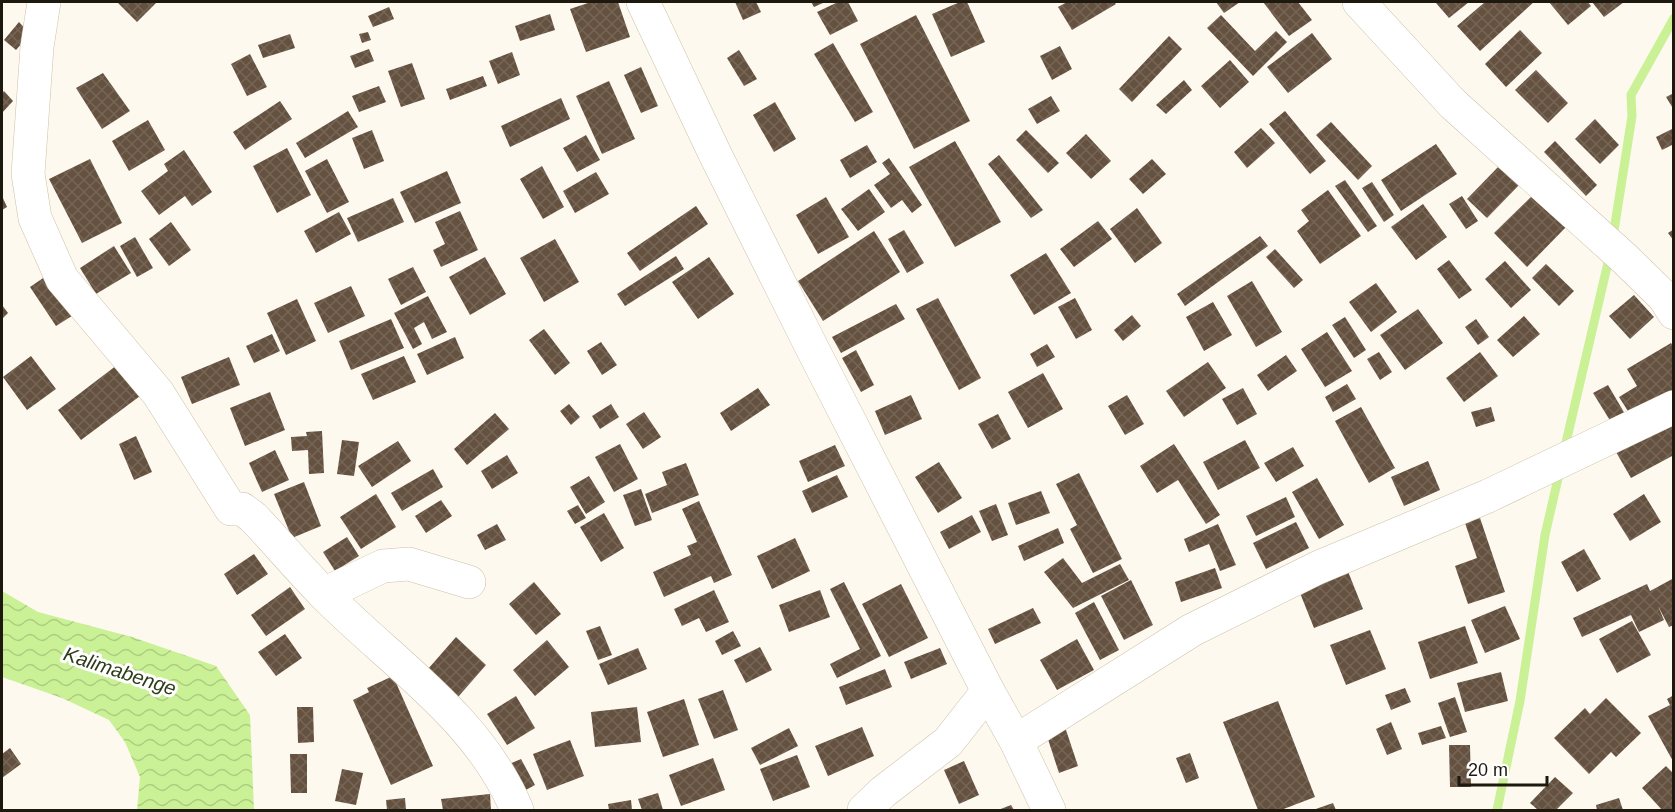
<svg xmlns="http://www.w3.org/2000/svg" width="1675" height="812" viewBox="0 0 1675 812" font-family="Helvetica,sans-serif">
<style>
.water{fill:url(#water-waves)}
.lines{fill:none;stroke-linecap:round;stroke-linejoin:round}
.stream{stroke:#caf196;stroke-width:9}
.building{fill:url(#building-cross-hatch)}
.minor-casing{stroke:#cdc1a8;stroke-width:34}
.minor{stroke:#fff;stroke-width:33}
.labels{text-anchor:middle;stroke-width:6;stroke-linejoin:round;paint-order:stroke}
.water-label{font-size:20px;font-style:italic;fill:#2e3d18;stroke:#fff}
</style>
<defs>
<pattern id="water-waves" width="16" height="10" patternUnits="userSpaceOnUse" patternTransform="scale(1.5)"><rect width="16" height="10" fill="#caf196"/><path d="M0 5q4-4 8 0t8 0" fill="none" stroke="#adce80"/></pattern>
<pattern id="building-cross-hatch" width="8" height="8" patternUnits="userSpaceOnUse" patternTransform="scale(1.5)"><rect width="8" height="8" fill="#64513f"/><path d="M0 0l8 8M0 8l8-8" fill="none" stroke="#756657"/></pattern>
</defs>
<rect width="100%" height="100%" fill="#fef9ef"/>
<path class="water" d="M2 591 38 612 132 637 216 666 250 715 254 810H137L140 777 125 742 109 720 62 698 2 677Z"/>
<g class="lines">
<g class="stream">
<path d="M1613 237 1632 116 1631 95 1674 18"/>
<path d="M1564 451 1610 254"/>
<path d="M1497 810 1520 701 1545 535 1560 470"/>
</g>
</g>
<g class="building">
<path d="M117 2H157L137 22Z"/>
<path d="M591 2H618L630 37 586 52 570 9Z"/>
<path d="M735 2H756L761 12 743 20Z"/>
<path d="M811 2H825L814 7Z"/>
<path d="M838 2H848L858 21 830 35 817 12Z"/>
<path d="M960 2H967L985 42 951 57 932 14Z"/>
<path d="M1067 2H1114L1116 4 1072 30 1058 7Z"/>
<path d="M1216 2H1240L1224 13Z"/>
<path d="M1263 2H1298L1312 20 1289 36Z"/>
<path d="M1437 2H1469L1449 18 1436 3Z"/>
<path d="M1485 2H1534L1480 51 1457 26Z"/>
<path d="M1549 2H1588L1591 6 1568 25Z"/>
<path d="M1592 2H1624L1604 17Z"/>
<path d="M389 7 394 19 373 27 368 16Z"/>
<path d="M550 14 555 30 520 41 515 26Z"/>
<path d="M916 15 970 121 914 149 860 44Z"/>
<path d="M1221 15 1255 51 1276 31 1287 42 1253 76 1207 28Z"/>
<path d="M19 22 30 34 16 50 4 40Z"/>
<path d="M1520 30 1542 53 1506 87 1485 64Z"/>
<path d="M368 32 371 40 362 43 359 34Z"/>
<path d="M1312 33 1332 59 1288 93 1267 67Z"/>
<path d="M290 34 295 48 263 58 258 45Z"/>
<path d="M1169 36 1182 49 1132 102 1119 89Z"/>
<path d="M833 43 873 112 855 122 814 54Z"/>
<path d="M1060 46 1072 69 1052 80 1040 56Z"/>
<path d="M369 49 374 61 355 68 350 56Z"/>
<path d="M739 50 757 79 744 86 727 58Z"/>
<path d="M512 52 520 75 498 84 489 61Z"/>
<path d="M250 54 267 87 247 96 231 64Z"/>
<path d="M1230 60 1249 82 1220 108 1201 86Z"/>
<path d="M412 63 425 99 401 107 388 71Z"/>
<path d="M641 67 658 106 641 113 624 75Z"/>
<path d="M1536 70 1568 103 1548 123 1515 90Z"/>
<path d="M103 73 130 111 102 129 76 88Z"/>
<path d="M483 76 487 86 450 100 446 89Z"/>
<path d="M1184 80 1192 90 1166 114 1156 105Z"/>
<path d="M609 81 635 139 602 154 576 96Z"/>
<path d="M379 86 386 102 359 112 352 96Z"/>
<path d="M4 91 13 101 2 113V93Z"/>
<path d="M1674 93V110L1666 97Z"/>
<path d="M1051 96 1060 111 1037 124 1028 109Z"/>
<path d="M561 98 570 119 510 147 501 126Z"/>
<path d="M280 101 292 119 245 150 233 132Z"/>
<path d="M775 102 796 139 774 152 753 115Z"/>
<path d="M348 111 358 127 305 158 296 143Z"/>
<path d="M1285 111 1326 161 1310 174 1269 124Z"/>
<path d="M1595 119 1619 145 1600 164 1575 139Z"/>
<path d="M148 120 165 150 129 171 112 141Z"/>
<path d="M1331 122 1372 166 1358 180 1316 135Z"/>
<path d="M1261 128 1275 143 1247 168 1234 152Z"/>
<path d="M1674 128V144L1662 150 1656 137Z"/>
<path d="M372 130 384 161 364 169 352 138Z"/>
<path d="M1026 130 1059 163 1048 173 1016 140Z"/>
<path d="M1086 134 1111 161 1091 179 1066 153Z"/>
<path d="M586 135 600 160 577 172 563 148Z"/>
<path d="M955 141 1001 222 955 247 909 167Z"/>
<path d="M1555 141 1597 185 1586 196 1544 152Z"/>
<path d="M1436 144 1457 174 1401 211 1381 180Z"/>
<path d="M867 145 877 162 850 178 840 160Z"/>
<path d="M287 148 311 195 277 213 253 166Z"/>
<path d="M184 150 212 192 192 206 185 196 159 215 141 191 168 171 164 164Z"/>
<path d="M999 155 1043 210 1031 218 988 164Z"/>
<path d="M889 158 922 205 912 213 902 200 891 208 874 185 890 174 882 163Z"/>
<path d="M90 159 122 223 82 243 49 179Z"/>
<path d="M327 159 349 202 327 213 305 171Z"/>
<path d="M1152 159 1166 174 1143 194 1129 179Z"/>
<path d="M1501 164 1521 183 1487 218 1467 199Z"/>
<path d="M542 166 564 207 543 219 520 179Z"/>
<path d="M447 171 461 203 415 223 400 192Z"/>
<path d="M596 172 609 194 575 213 563 191Z"/>
<path d="M1345 180 1377 226 1368 232 1335 186Z"/>
<path d="M1372 182 1394 215 1384 222 1362 188Z"/>
<path d="M869 189 885 212 858 231 841 209Z"/>
<path d="M1328 190 1361 236 1320 264 1297 231 1309 221 1301 210Z"/>
<path d="M1534 194 1566 227 1527 267 1494 233Z"/>
<path d="M2 196 7 207 2 210Z"/>
<path d="M1462 196 1478 221 1466 229 1449 204Z"/>
<path d="M826 197 849 237 818 254 796 215Z"/>
<path d="M393 198 404 222 358 242 347 218Z"/>
<path d="M1423 204 1447 237 1416 260 1391 227Z"/>
<path d="M696 206 708 224 640 271 627 253Z"/>
<path d="M1137 208 1162 243 1135 263 1110 229Z"/>
<path d="M460 211 478 250 441 267 433 250 445 244 435 222Z"/>
<path d="M339 212 351 234 316 253 304 231Z"/>
<path d="M1098 221 1112 239 1074 267 1060 249Z"/>
<path d="M171 222 191 250 169 266 149 239Z"/>
<path d="M1674 229V241L1668 233Z"/>
<path d="M904 230 924 263 907 273 888 239Z"/>
<path d="M874 231 900 272 823 321 798 281Z"/>
<path d="M1260 236 1268 246 1185 306 1177 294Z"/>
<path d="M135 237 153 268 137 277 120 246Z"/>
<path d="M555 239 579 282 544 302 520 258Z"/>
<path d="M114 246 131 273 96 294 80 268Z"/>
<path d="M1275 249 1303 280 1294 288 1266 257Z"/>
<path d="M1046 253 1071 293 1034 315 1010 275Z"/>
<path d="M676 256 684 269 625 306 617 294Z"/>
<path d="M485 257 506 294 470 315 449 277Z"/>
<path d="M709 257 734 294 698 319 672 282Z"/>
<path d="M1449 260 1472 290 1459 299 1437 269Z"/>
<path d="M1505 261 1531 290 1511 308 1485 279Z"/>
<path d="M1546 264 1574 291 1559 306 1532 278Z"/>
<path d="M413 267 426 292 401 305 388 279Z"/>
<path d="M49 274 75 314 56 326 30 287Z"/>
<path d="M1252 281 1282 332 1256 347 1227 296Z"/>
<path d="M1376 283 1397 312 1371 332 1349 302Z"/>
<path d="M351 286 365 316 328 333 314 303Z"/>
<path d="M1634 295 1654 317 1630 339 1609 316Z"/>
<path d="M428 296 447 332 432 339 424 322 414 328 422 344 413 349 394 313Z"/>
<path d="M938 298 981 378 959 390 916 309Z"/>
<path d="M1075 298 1092 330 1076 339 1058 307Z"/>
<path d="M297 299 316 341 286 355 267 313Z"/>
<path d="M1213 302 1232 335 1204 351 1186 317Z"/>
<path d="M896 304 905 319 841 353 832 337Z"/>
<path d="M2 305 8 313 2 319Z"/>
<path d="M1418 309 1443 343 1405 370 1380 335Z"/>
<path d="M1132 315 1141 326 1123 341 1114 330Z"/>
<path d="M1524 316 1540 334 1513 357 1497 340Z"/>
<path d="M1345 317 1366 350 1354 358 1332 325Z"/>
<path d="M391 319 404 348 351 370 339 341Z"/>
<path d="M1476 319 1489 337 1478 345 1465 327Z"/>
<path d="M544 329 570 363 555 375 529 340Z"/>
<path d="M1327 332 1352 371 1325 387 1301 349Z"/>
<path d="M272 334 280 351 254 363 246 346Z"/>
<path d="M455 337 464 358 427 375 417 354Z"/>
<path d="M601 342 617 365 602 375 587 351Z"/>
<path d="M1671 343 1674 347V395L1633 419 1619 397 1637 386 1627 369Z"/>
<path d="M1047 344 1055 357 1037 367 1030 354Z"/>
<path d="M856 350 874 385 861 392 842 358Z"/>
<path d="M1379 352 1392 372 1380 380 1367 359Z"/>
<path d="M1480 352 1498 376 1464 402 1446 378Z"/>
<path d="M1286 355 1297 371 1268 391 1257 375Z"/>
<path d="M31 356 56 389 27 410 3 377Z"/>
<path d="M404 356 416 382 373 400 361 374Z"/>
<path d="M229 357 240 385 192 404 181 377Z"/>
<path d="M1208 362 1226 388 1184 417 1166 391Z"/>
<path d="M117 365 140 396 81 440 58 410Z"/>
<path d="M1043 373 1063 409 1028 428 1008 392Z"/>
<path d="M1347 384 1356 399 1333 412 1325 397Z"/>
<path d="M1608 385 1625 414 1611 422 1593 393Z"/>
<path d="M758 388 770 405 731 431 720 413Z"/>
<path d="M1243 388 1257 414 1237 425 1222 399Z"/>
<path d="M270 392 285 430 245 446 230 408Z"/>
<path d="M911 395 922 419 885 435 875 411Z"/>
<path d="M1127 395 1144 424 1125 435 1108 406Z"/>
<path d="M569 404 580 417 571 425 560 411Z"/>
<path d="M611 404 619 417 600 429 592 416Z"/>
<path d="M1361 407 1395 468 1369 483 1335 421Z"/>
<path d="M1491 407 1495 421 1476 427 1471 412Z"/>
<path d="M644 412 661 437 643 449 626 424Z"/>
<path d="M495 413 509 429 467 465 454 449Z"/>
<path d="M998 414 1011 439 992 449 978 424Z"/>
<path d="M1674 420V455L1631 478 1616 452Z"/>
<path d="M322 431 324 473 309 474 308 450 292 451 291 437 307 436 306 432Z"/>
<path d="M136 436 152 472 134 480 119 444Z"/>
<path d="M342 440 359 442 354 476 337 474Z"/>
<path d="M1245 440 1260 468 1218 490 1203 462Z"/>
<path d="M398 441 411 461 372 487 358 466Z"/>
<path d="M620 444 638 479 614 492 595 457Z"/>
<path d="M1174 444 1220 515 1206 524 1178 480 1157 493 1140 466Z"/>
<path d="M835 445 845 466 808 482 799 461Z"/>
<path d="M1293 447 1304 466 1276 482 1264 463Z"/>
<path d="M275 450 289 480 262 492 249 463Z"/>
<path d="M507 455 518 473 492 489 481 471Z"/>
<path d="M1428 461 1440 490 1404 506 1391 477Z"/>
<path d="M939 462 962 498 938 513 915 477Z"/>
<path d="M686 463 699 495 652 513 645 494 667 485 662 472Z"/>
<path d="M433 469 443 487 402 511 391 493Z"/>
<path d="M1079 473 1122 559 1093 573 1070 529 1077 525 1056 484Z"/>
<path d="M837 475 848 497 812 513 802 491Z"/>
<path d="M589 476 605 502 586 514 570 487Z"/>
<path d="M1317 478 1344 525 1319 539 1292 492Z"/>
<path d="M304 482 321 526 292 538 274 494Z"/>
<path d="M641 489 652 520 635 526 623 495Z"/>
<path d="M1041 491 1050 513 1016 525 1008 503Z"/>
<path d="M376 494 396 527 361 549 340 517Z"/>
<path d="M1644 494 1661 522 1630 541 1613 514Z"/>
<path d="M1286 497 1295 517 1256 536 1246 516Z"/>
<path d="M441 500 452 516 426 533 415 516Z"/>
<path d="M699 501 732 575 714 583 711 576 664 597 653 572 691 555 687 546 697 542 682 509Z"/>
<path d="M996 504 1008 535 992 541 979 511Z"/>
<path d="M578 505 586 518 575 524 567 511Z"/>
<path d="M604 513 624 548 601 562 580 527Z"/>
<path d="M972 515 981 532 949 549 940 532Z"/>
<path d="M1480 518 1505 592 1468 604 1455 566 1477 558 1465 523Z"/>
<path d="M1296 522 1309 548 1266 569 1253 543Z"/>
<path d="M497 524 506 540 485 550 477 535Z"/>
<path d="M1218 524 1236 565 1220 571 1209 544 1189 552 1184 539Z"/>
<path d="M1058 528 1064 543 1024 561 1018 546Z"/>
<path d="M347 537 359 556 335 571 323 552Z"/>
<path d="M795 538 810 571 772 589 757 556Z"/>
<path d="M1584 549 1601 579 1577 592 1561 562Z"/>
<path d="M254 554 268 574 237 595 224 574Z"/>
<path d="M1063 558 1082 583 1120 564 1129 580 1073 608 1044 572Z"/>
<path d="M1215 568 1222 588 1181 602 1175 582Z"/>
<path d="M1347 569 1363 609 1314 628 1298 588Z"/>
<path d="M1674 578V625L1669 627 1658 606 1664 620 1639 632 1631 615 1582 637 1573 618 1647 584 1650 591Z"/>
<path d="M1131 580 1153 625 1124 640 1101 596Z"/>
<path d="M534 582 561 614 536 635 509 604Z"/>
<path d="M844 582 881 656 837 678 830 664 860 649 830 589Z"/>
<path d="M901 584 928 638 889 657 862 604Z"/>
<path d="M290 587 305 609 266 636 251 615Z"/>
<path d="M714 590 729 622 706 632 699 618 682 626 674 609Z"/>
<path d="M820 590 830 617 789 632 779 605Z"/>
<path d="M1094 602 1119 650 1100 660 1075 613Z"/>
<path d="M1505 606 1520 639 1485 653 1471 620Z"/>
<path d="M1033 608 1041 623 995 644 988 629Z"/>
<path d="M1632 621 1651 655 1617 673 1599 639Z"/>
<path d="M600 626 612 655 598 660 586 631Z"/>
<path d="M1465 626 1478 663 1430 679 1418 642Z"/>
<path d="M1370 630 1386 669 1346 685 1330 645Z"/>
<path d="M733 631 741 646 722 655 715 641Z"/>
<path d="M285 634 302 658 276 676 258 652Z"/>
<path d="M456 637 486 665 458 697 428 669Z"/>
<path d="M1077 639 1094 670 1057 690 1040 660Z"/>
<path d="M547 640 569 667 535 696 513 670Z"/>
<path d="M760 647 772 670 746 683 734 660Z"/>
<path d="M638 648 647 669 608 685 599 664Z"/>
<path d="M940 648 947 664 911 679 904 662Z"/>
<path d="M885 669 892 687 846 705 839 687Z"/>
<path d="M1501 672 1508 701 1465 712 1457 683Z"/>
<path d="M393 676 433 766 391 785 353 700 369 692 367 688Z"/>
<path d="M1405 688 1411 702 1391 710 1385 695Z"/>
<path d="M723 690 738 730 714 739 698 699Z"/>
<path d="M1674 695V763L1648 716 1670 705 1667 699Z"/>
<path d="M516 696 535 728 507 745 487 714Z"/>
<path d="M1455 697 1467 732 1450 737 1438 703Z"/>
<path d="M1606 698 1641 733 1616 757 1611 752 1589 774 1554 738 1585 708 1590 714Z"/>
<path d="M684 699 699 745 663 757 647 712Z"/>
<path d="M1278 701 1315 797 1281 810H1258L1223 722Z"/>
<path d="M297 707H313L314 742 298 743Z"/>
<path d="M637 707 641 742 595 747 591 712Z"/>
<path d="M1391 722 1402 749 1387 755 1376 729Z"/>
<path d="M1064 724 1078 766 1059 773 1045 730Z"/>
<path d="M1441 726 1446 738 1422 745 1418 733Z"/>
<path d="M862 727 874 756 828 776 815 746Z"/>
<path d="M789 728 798 746 760 765 751 748Z"/>
<path d="M570 740 584 776 547 790 533 754Z"/>
<path d="M1449 745H1470L1471 787H1450Z"/>
<path d="M10 748 21 764 2 778V754Z"/>
<path d="M1190 753 1199 778 1186 783 1176 758Z"/>
<path d="M290 754H307V793H291Z"/>
<path d="M797 755 810 787 773 801 760 769Z"/>
<path d="M713 758 725 790 681 806 669 775Z"/>
<path d="M521 759 535 785 522 792 507 765Z"/>
<path d="M964 761 979 795 959 804 944 770Z"/>
<path d="M1666 766 1674 774V810H1662L1642 788Z"/>
<path d="M342 769 363 773 356 805 335 801Z"/>
<path d="M1555 777 1573 793 1556 810H1538L1530 803Z"/>
<path d="M658 793 663 810H642L638 799Z"/>
<path d="M490 794 491 810H443L441 799Z"/>
<path d="M405 798 406 810H387L386 800Z"/>
<path d="M1619 798 1623 810H1597L1596 805Z"/>
<path d="M631 800 632 810H609L608 804Z"/>
<path d="M1333 803 1336 810H1313Z"/>
<path d="M1011 805 1014 810H998Z"/>
</g>
<g class="lines">
<defs>
<g id="minor">
<path d="M44 2 37 47 28 174 35 218 62 279 158 393 231 509H242L253 517C277 542 300 570 324 594 392 663 479 718 517 810"/>
<path d="M643 2 716 156 811 346 988 691 1016 741 1049 810"/>
<path d="M1359 2 1453 104 1624 258 1664 297 1674 313"/>
<path d="M324 594 383 566 409 564 469 582"/>
<path d="M1016 741 1192 630 1317 568 1488 496 1674 407"/>
<path d="M864 810 883 792 948 742 988 691"/>
</g>
</defs>
<use href="#minor" class="minor-casing"/>
<use href="#minor" class="minor"/>
</g>
<g class="labels">
<g class="water-label">
<text transform="translate(120 671) rotate(18)" y="7">Kalimabenge</text>
</g>
</g>
<rect width="1675" height="812" fill="none" stroke="#1d190f" stroke-width="6"/>
<path d="M1459 776v9h88v-9" fill="none" stroke="#1d190f" stroke-width="3"/>
<text x="1468" y="776" font-size="18" fill="#1d190f" stroke="#ffffff" stroke-width="4.5" paint-order="stroke">20 m</text>
</svg>
